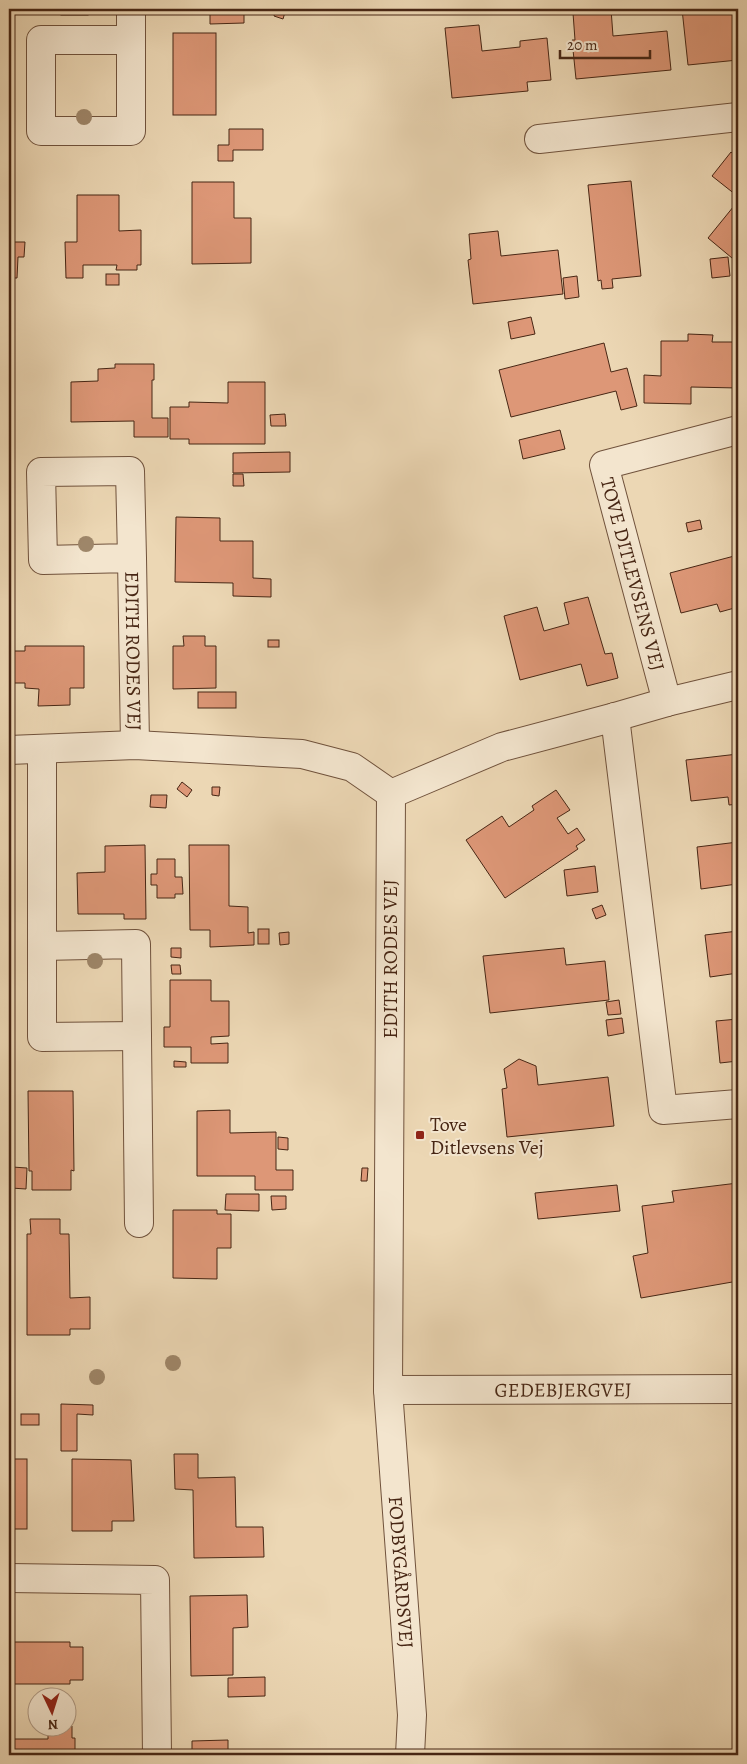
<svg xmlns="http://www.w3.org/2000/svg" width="747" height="1764" viewBox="0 0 747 1764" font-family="Alegreya,serif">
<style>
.building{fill:#dd9777;stroke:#472614}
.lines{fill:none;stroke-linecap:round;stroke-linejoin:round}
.street-casing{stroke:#70523c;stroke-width:30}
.street{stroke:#f3e5ce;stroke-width:28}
.tree{fill:#9e8669}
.poi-dot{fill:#8f2418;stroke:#f3e5ce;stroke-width:2}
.labels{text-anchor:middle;stroke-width:4;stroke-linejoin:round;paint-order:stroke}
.street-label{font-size:20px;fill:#472614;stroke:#f3e5ce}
.poi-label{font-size:20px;fill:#472614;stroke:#f3e5ce;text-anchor:start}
</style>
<rect width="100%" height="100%" fill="#ecd7b4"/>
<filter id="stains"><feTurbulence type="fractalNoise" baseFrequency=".004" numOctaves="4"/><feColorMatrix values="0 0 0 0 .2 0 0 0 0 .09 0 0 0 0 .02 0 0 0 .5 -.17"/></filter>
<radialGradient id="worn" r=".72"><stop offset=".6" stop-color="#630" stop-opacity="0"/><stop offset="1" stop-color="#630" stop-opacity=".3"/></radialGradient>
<g class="building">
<rect x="61" y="9" width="27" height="6"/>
<path d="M210 9H244V23L210 24Z"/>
<path d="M276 9H286L283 19 274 16Z"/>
<path d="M611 9 613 36 667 31 671 70 576 79 572 40H575L573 13Z"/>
<path d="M682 9H738V60L688 65Z"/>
<path d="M479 25 482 51 520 47V41L547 38 551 80 527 82 528 91 452 98 445 28Z"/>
<rect x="173" y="33" width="43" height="82"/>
<path d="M229 129H263V150H233V161H218V145H229Z"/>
<path d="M731 152 738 158V192L736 195 712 176Z"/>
<path d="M631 181 641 276 612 279 613 288 602 289 601 280 598 281 588 185Z"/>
<path d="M192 182H234V218H251V263L192 264Z"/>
<path d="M77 195H119V231L141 230V265H137V270H116L117 265H83V278H66L65 242H77Z"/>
<path d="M738 201V263L708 238Z"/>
<path d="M498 231 501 256 558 250 563 294 473 304 468 260 471 259 469 234Z"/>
<path d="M9 242H25L24 257H18L17 278H9Z"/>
<path d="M728 257 730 276 712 278 710 259Z"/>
<rect x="106" y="274" width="13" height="11"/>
<path d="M577 276 579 297 565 299 563 278Z"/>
<path d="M531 317 535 334 511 339 508 322Z"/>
<path d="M688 334 713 335 712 342H738V388L691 387V404L644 403V375L661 376V341H688Z"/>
<path d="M604 343 611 372 627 368 637 406 621 410 616 391 511 417 499 370Z"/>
<path d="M115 364H154V380H152V418H168V437H134V421L71 422V382L98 381V369L115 368Z"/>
<path d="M228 382H265V444H189V439H170V407H189V402L228 403Z"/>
<path d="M285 414 286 426H271L270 415Z"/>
<path d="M560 430 565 449 523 459 519 440Z"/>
<path d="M290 452V472L233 473V453Z"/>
<path d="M9 453H12L13 540H9Z"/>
<path d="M233 474H243L244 486H233Z"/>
<path d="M176 517 220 518V541H253V578L271 579V597L233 596V583L175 582Z"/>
<path d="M700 520 702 529 688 532 686 523Z"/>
<path d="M738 555V607L720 612 717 604 681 613 670 573Z"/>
<path d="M588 597 605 654 612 653 618 678 587 686 581 664 520 680 504 616 537 607 544 631 569 624 564 603Z"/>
<path d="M183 636H205V646H216V688L173 689V646H184Z"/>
<rect x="268" y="640" width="11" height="7"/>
<path d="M25 646H84V688H70V705L38 706 39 689 25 688V683H11V651H25Z"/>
<rect x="198" y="692" width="38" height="16"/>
<path d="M738 754V804L729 805 728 797 691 801 686 760Z"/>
<path d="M182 782 192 790 187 797 177 789Z"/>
<path d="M212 787H220L219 796 212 795Z"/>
<path d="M556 790 570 810 557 818 568 834 577 828 585 840 576 846 578 849 505 898 466 840 502 816 509 827 534 810 532 806Z"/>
<path d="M151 795H167L166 808 150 807Z"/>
<path d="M738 842V892L737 884 701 889 697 847Z"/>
<path d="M145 845 146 919H124V914H78L77 873 105 872V846Z"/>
<path d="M189 845H229V906L248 907V933L254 932V945L210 947V930H190Z"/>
<path d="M157 859H175V877H182L183 894H175V898H157V885H151V874H157Z"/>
<path d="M595 866 598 892 567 896 564 870Z"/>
<path d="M602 905 606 915 596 919 592 909Z"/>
<rect x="258" y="929" width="11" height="15"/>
<path d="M738 931V973L710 977 705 935Z"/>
<path d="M289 932V944L280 945 279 933Z"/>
<path d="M171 948H181V958L171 957Z"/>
<path d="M564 948 566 965 605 961 609 1000 490 1013 483 956Z"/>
<path d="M171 965H180L181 974H172Z"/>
<path d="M170 980H211V1001H229V1036L211 1037V1044L228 1043V1063H191V1047H164V1027H170Z"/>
<path d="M619 1000 621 1014 608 1015 606 1002Z"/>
<path d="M622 1018 624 1033 608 1036 606 1020Z"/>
<path d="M738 1019V1061L720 1063 716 1021Z"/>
<path d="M519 1059 536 1066 538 1085 608 1077 614 1126 507 1137 502 1089 507 1088 504 1069Z"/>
<path d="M174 1061 186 1062V1067H174Z"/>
<path d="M28 1091H73L74 1171 71 1170V1190H32V1171H29Z"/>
<path d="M230 1110V1133L276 1132V1170H293V1190H255V1176H197V1111Z"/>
<path d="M278 1137 288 1138V1150L278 1149Z"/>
<path d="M12 1167 27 1168 26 1189 11 1188Z"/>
<path d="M362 1168H368L367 1181H361Z"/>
<path d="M738 1183V1281L641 1298 633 1256 648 1253 642 1206 674 1202 672 1191Z"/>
<path d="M617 1185 620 1211 538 1219 535 1193Z"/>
<path d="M226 1194H259V1211L225 1210Z"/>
<path d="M271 1196H286V1209L272 1210Z"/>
<path d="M173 1210H217V1214H231V1248H217V1279L173 1278Z"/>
<path d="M30 1219H60V1234H69L70 1298 90 1297V1329H70V1335H27V1234H31Z"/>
<path d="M61 1404 93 1405V1415L77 1414V1451H61Z"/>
<rect x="21" y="1414" width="18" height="11"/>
<path d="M174 1454H198V1478L235 1477 236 1527H263L264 1557 194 1558 193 1490 175 1489Z"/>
<rect x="9" y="1459" width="18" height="70"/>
<path d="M72 1459 131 1460 134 1521H112V1531H72Z"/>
<path d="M247 1595 248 1627 233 1628V1675L191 1676 190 1596Z"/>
<path d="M9 1642H70V1647H83V1680H70V1684H9Z"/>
<path d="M265 1677V1696L228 1697V1678Z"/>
<path d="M48 1726H72V1738H75V1755H9V1739H48Z"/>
<path d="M228 1740V1755H192V1741Z"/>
</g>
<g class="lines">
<defs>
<g id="street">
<path d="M131 40H41V131H131V9"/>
<path d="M539 139 738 117"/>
<path id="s1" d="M132 558 130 471 41 472 43 560 132 558 135 745"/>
<path d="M667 702 604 465 738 430"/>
<path d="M615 717 663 1110 738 1104"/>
<path d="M42 749V1037L137 1036"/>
<path id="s2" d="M9 750 135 745 302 754 352 767 391 794 388 1390 412 1715 410 1755"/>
<path d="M391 794 502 747 615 717 667 702 738 685"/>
<path d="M42 946 136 944 139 1223"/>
<path id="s3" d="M388 1390 738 1389"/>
<path d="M9 1578 155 1580 157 1755"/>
</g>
</defs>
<use href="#street" class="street-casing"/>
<use href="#street" class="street"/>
</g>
<g class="tree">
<circle cx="84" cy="117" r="8"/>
<circle cx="86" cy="544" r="8"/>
<circle cx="95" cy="961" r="8"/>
<circle cx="173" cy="1363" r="8"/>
<circle cx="97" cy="1377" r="8"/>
</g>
<rect class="poi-dot" x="415" y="1130" width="10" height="10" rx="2.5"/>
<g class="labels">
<g class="street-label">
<text transform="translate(633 574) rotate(75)" y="7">TOVE DITLEVSENS VEJ</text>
<text dy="7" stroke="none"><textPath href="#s1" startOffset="446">EDITH RODES VEJ</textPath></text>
<text transform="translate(390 959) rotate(-90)" y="7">EDITH RODES VEJ</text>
<text dy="7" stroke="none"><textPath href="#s3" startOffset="175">GEDEBJERGVEJ</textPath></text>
<text dy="7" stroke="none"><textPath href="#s2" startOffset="1171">FODBYGÅRDSVEJ</textPath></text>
</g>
<g class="poi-label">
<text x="430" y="1131">Tove<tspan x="430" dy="23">Ditlevsens Vej</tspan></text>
</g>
</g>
<rect width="747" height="1764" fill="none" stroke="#ecd7b4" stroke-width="30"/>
<rect x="10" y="10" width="727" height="1744" fill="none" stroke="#472614" stroke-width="2.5"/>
<rect x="15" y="15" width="717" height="1734" fill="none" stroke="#472614"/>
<g transform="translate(52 1712) rotate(176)"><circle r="24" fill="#f3e5ce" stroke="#ae9984"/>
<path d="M0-4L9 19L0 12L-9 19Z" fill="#8f2418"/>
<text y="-8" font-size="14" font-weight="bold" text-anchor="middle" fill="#472614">N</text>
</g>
<path d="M560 50v8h90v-8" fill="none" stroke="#472614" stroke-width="2.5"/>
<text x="567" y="50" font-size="15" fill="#472614" stroke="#f3e5ce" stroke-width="4" paint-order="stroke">20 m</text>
<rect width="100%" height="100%" filter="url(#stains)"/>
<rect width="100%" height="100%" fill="url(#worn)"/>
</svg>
